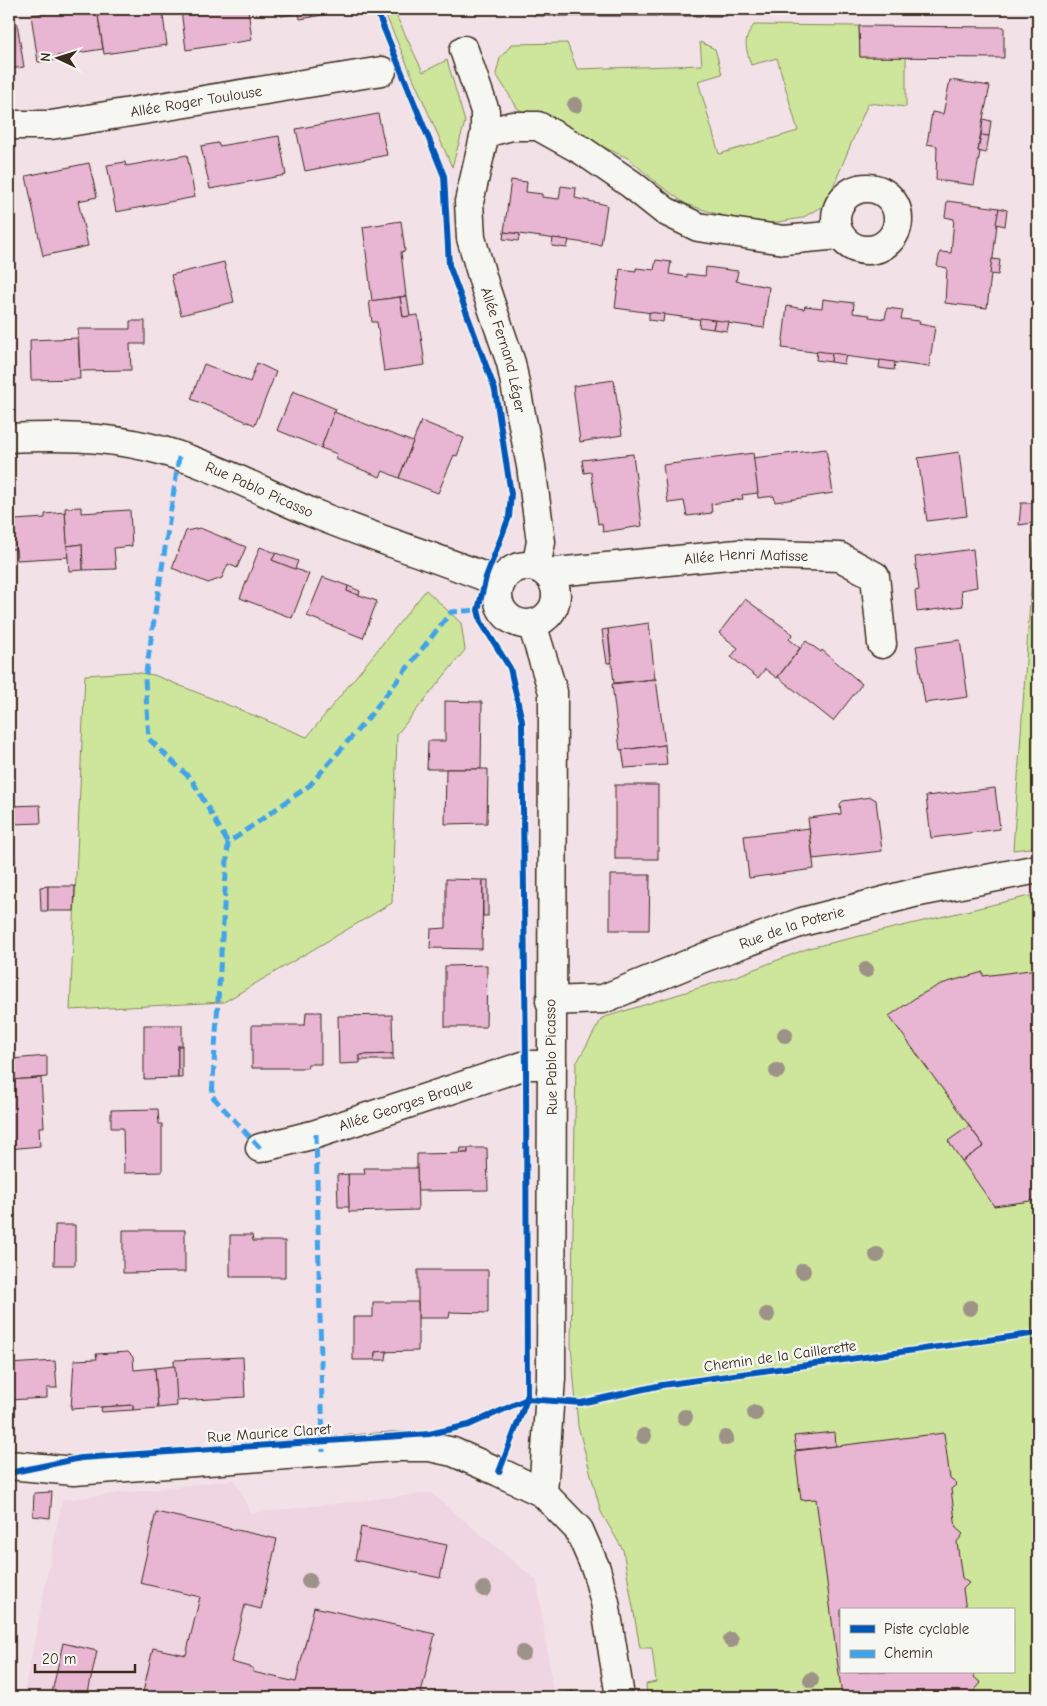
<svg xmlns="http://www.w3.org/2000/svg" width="1047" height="1706" viewBox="0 0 1047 1706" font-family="'Comic Neue',sans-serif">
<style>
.built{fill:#efd4e1}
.green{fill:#cee69b;stroke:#84885c;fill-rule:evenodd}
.building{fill:#e8b5d2;stroke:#3b2a1e}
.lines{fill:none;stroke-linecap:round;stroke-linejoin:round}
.minor-casing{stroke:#3b2a1e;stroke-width:31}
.minor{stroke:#f6f6f2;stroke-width:28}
.quiet{stroke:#3fa3ea;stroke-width:5;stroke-dasharray:10 5;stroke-linecap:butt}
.cycleway-casing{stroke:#f6f6f2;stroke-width:9}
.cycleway{stroke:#0057b8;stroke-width:6}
.tree{fill:#9d9287}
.labels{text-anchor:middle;stroke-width:5;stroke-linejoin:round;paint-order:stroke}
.street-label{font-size:15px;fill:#3b2a1e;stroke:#f6f6f2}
</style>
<rect width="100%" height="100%" fill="#f2e2e8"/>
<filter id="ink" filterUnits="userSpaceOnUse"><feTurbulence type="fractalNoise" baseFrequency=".02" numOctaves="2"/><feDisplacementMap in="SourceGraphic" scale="10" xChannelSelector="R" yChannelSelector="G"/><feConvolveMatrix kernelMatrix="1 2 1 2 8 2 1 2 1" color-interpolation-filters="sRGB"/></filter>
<g filter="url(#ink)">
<path class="built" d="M234 1480 251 1513 431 1493 537 1581 554 1697H25V1688L62 1500Z"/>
<g class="green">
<path d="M383 9H393L423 72 447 60 465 122 452 167Z"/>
<path d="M754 25 859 26 860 57H906V107L868 103 826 204 802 218 772 223 723 216 686 204 657 183 628 158 518 109 496 74 500 58 512 44 567 43 577 69 702 65 700 42 715 49 722 74 698 81 719 154 798 131 777 58 751 65C746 47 742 41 754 25Z"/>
<path d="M1038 485V847L1013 850Z"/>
<path d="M426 590 461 623 465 650 397 734 392 903 224 1002 70 1010 85 675 132 672 154 675 307 737Z"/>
<path d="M1038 894V1697H647L646 1684 656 1682 652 1648H640L623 1550 601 1512 578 1426 571 1345 576 1064 602 1018 734 977 809 948ZM841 1610H1013V1672H841Z"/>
</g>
<g class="building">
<path d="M76 9H97L103 49 57 56V60L38 62 31 15Z"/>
<path d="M97 9H162L167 45 104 54Z"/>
<path d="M193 9H248L252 40 186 50 181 10Z"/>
<path d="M280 9H330L331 13 312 17 311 11 281 16Z"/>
<rect x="535" y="9" width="191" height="7"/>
<path d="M311 11 312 17 300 19 299 13Z"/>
<path d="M17 23 24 67 9 69V24Z"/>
<path d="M859 26 1004 27V58L860 57Z"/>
<path d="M950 80 990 86 983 119 978 151 980 152 974 185 936 180 937 146 927 144 932 112 943 114Z"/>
<path d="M378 114 387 155 305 171 296 129Z"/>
<path d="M983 119 991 121 989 136 981 135Z"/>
<path d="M981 135 989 136 986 153 978 151Z"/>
<path d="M279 136 286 175 210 189 201 146 218 143 219 146Z"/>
<path d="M187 155 195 197 116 212 107 165 125 162 126 166Z"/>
<path d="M89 163 97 197 78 201 88 246 43 256 26 176Z"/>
<path d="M511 180 527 182 526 192 542 194V197L559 199 561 186 576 188 575 198 607 205 601 245 504 232Z"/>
<path d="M947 201 999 208 987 308 945 303 947 268 937 266 940 252 951 253 954 219 945 217Z"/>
<path d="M999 208 1007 210 1005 226 996 224Z"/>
<path d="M401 221 405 251 401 252 406 296 372 301 363 227Z"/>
<path d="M504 232 520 234 518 241 503 239Z"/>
<path d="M553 238 569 240 567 248 552 246Z"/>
<path d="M992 259 1000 260 998 275 990 274Z"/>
<path d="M656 260 671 262 669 274 687 277V274L705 276 706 267 738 271 736 281 769 287 764 328 615 308 620 269 636 271V268L654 270Z"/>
<path d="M224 262 234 302 181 315 171 275Z"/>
<path d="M407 296 410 316 403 317 400 297Z"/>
<path d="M400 297 403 317 418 315 425 365 384 371 377 322H372L369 301Z"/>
<path d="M823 299 854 303 853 313 870 315 869 317 885 319 887 308 903 310 901 319 920 321 919 324 935 327 929 367 782 348 787 306 804 309 805 306 822 308Z"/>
<path d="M649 312 664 314 663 322 649 320Z"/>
<path d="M700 318 715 320 713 329 699 327Z"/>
<path d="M715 320 729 322 727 331 713 329Z"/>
<path d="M130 321H145V344H130L131 370 80 371 78 329H130Z"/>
<path d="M78 338 80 379 31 380 30 340Z"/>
<path d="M9 339 10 383H9Z"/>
<path d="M817 351 832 353 831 362 816 360Z"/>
<path d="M832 353 846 355 844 364 831 362Z"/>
<path d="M880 360 895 362 894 370 879 368Z"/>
<path d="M257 363 276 372 255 425 191 399 204 364 250 382Z"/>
<path d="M614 380 622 435 580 442 573 386Z"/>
<path d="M293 391 336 409 321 448 277 430Z"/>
<path d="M334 412 413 442 399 478 383 471 380 477 335 459 337 454 321 448Z"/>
<path d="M421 421 464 438 457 456 454 455 438 493 399 478Z"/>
<path d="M826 449 833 493 775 502 774 496 758 498 753 458Z"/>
<path d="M959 452 967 516 927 521 918 458Z"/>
<path d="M753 453 758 493 742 495 743 499 711 504 712 513 687 516 684 501 668 503 663 465Z"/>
<path d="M633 454 642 526 603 532 602 523 598 524 591 472 584 473 582 460Z"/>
<path d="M1021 503H1034L1033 523 1019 525Z"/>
<path d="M81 507V513L130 510 132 546 114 548 116 569 83 570 82 544 67 546 65 508Z"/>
<path d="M9 511H14L15 520 45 518V514L65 512 68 557 17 560 16 549H9Z"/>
<path d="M200 528 246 547 237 568 228 564 222 578 208 583 172 568 186 531Z"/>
<path d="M82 544 83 570 69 571 67 546Z"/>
<path d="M260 547 276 553 272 560 309 574 292 618 240 598Z"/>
<path d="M973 549 977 587 961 590 963 606 917 612 915 591 919 590 915 557Z"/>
<path d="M276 553 298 561 295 569 272 560Z"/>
<path d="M323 577 348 586 347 591 377 601 363 638 307 616Z"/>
<path d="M348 586 360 591 359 595 347 591Z"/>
<path d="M745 599 793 634 789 639 800 648 777 678 765 669 758 678 731 657 738 648 719 633Z"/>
<path d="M649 623 655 679 614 683 608 629Z"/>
<path d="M608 629 611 663H607L602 630Z"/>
<path d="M960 640 968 697 925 703 916 646Z"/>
<path d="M806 641 821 652 822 650 862 684 833 721 778 677Z"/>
<path d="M656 679 665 745 620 750 612 684Z"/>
<path d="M445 701 482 702 481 769H427L428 741H445Z"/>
<path d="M665 745 667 765 625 768 622 750Z"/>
<path d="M446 769H488L487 823 445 824Z"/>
<rect x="615" y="785" width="43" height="74"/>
<path d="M995 788 1000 829 931 838 926 796Z"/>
<path d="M871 797 876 800 882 851 813 859 808 818 841 814 840 804 843 801Z"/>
<path d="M40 805 41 823 13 824 15 862H9V806Z"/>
<path d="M809 828 814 869 749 878 744 836Z"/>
<path d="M610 875H650L649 930H610Z"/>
<path d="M446 879 483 880 482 949 430 948 431 929 446 928Z"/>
<rect x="483" y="880" width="5" height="36"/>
<path d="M48 886V911H41L40 887Z"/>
<path d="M48 886H75L74 911H48Z"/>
<path d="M487 965 486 1027H445V966Z"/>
<path d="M1038 969V1200L994 1206 962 1161 984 1146 889 1016 918 996 941 984 983 972V976Z"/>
<path d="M306 1012H321V1064H308L307 1068H252V1025H305Z"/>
<path d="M392 1015 393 1054 360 1055V1063L339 1064 338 1016Z"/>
<path d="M144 1025H182V1046H178V1078L144 1079Z"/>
<rect x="178" y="1046" width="4" height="32"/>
<path d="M393 1054V1060H360V1055Z"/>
<path d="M47 1056V1077L13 1080 11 1059Z"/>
<path d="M41 1078 44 1127H39L40 1146 9 1149V1080Z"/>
<path d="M158 1109 159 1124H162V1172L124 1173 123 1128H111V1110Z"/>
<path d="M969 1126 984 1146 962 1161 948 1141Z"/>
<path d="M461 1148H468V1153H460Z"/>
<path d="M468 1148H487L488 1190 417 1191V1154L468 1153Z"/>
<path d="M364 1168H417L418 1210 349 1212 348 1174H365Z"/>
<path d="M348 1174 349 1207H338L337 1175Z"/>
<path d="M55 1225H75V1265H54Z"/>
<path d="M123 1230H185V1272L123 1273Z"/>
<path d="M230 1235H252L253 1241H285V1277H230Z"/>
<path d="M418 1270H488V1313L450 1312 449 1318H418Z"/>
<path d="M373 1302H418V1351L375 1352V1360H353V1317H373Z"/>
<path d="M387 1351 386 1360H375V1352Z"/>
<path d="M128 1352 133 1357 134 1370 155 1368 158 1408 133 1410V1405L71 1409 74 1360 97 1359 96 1354Z"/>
<path d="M243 1357 245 1397 176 1401 174 1360Z"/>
<path d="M55 1361 57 1388H47V1398L9 1400V1364Z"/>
<path d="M175 1366 177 1406 158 1408 155 1368Z"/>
<path d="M133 1405V1410L101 1412 102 1407Z"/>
<path d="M835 1432 836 1446 796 1450 794 1436Z"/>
<path d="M944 1433 950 1479 957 1484 951 1489 956 1528 963 1534 957 1542 962 1578 969 1583 963 1589 966 1610H841V1672H973L974 1677 981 1683 974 1691 975 1697H839H842L816 1499 801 1500 795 1451Z"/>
<path d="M52 1492 50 1518 33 1516 34 1493Z"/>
<path d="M156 1512 277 1539 261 1609 245 1605 231 1662 253 1668V1672L296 1682 314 1607 435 1634 421 1693 428 1695V1697H142L153 1648 186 1655 200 1597 140 1583Z"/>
<path d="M361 1527 447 1545 440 1578 355 1560Z"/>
<path d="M63 1643 97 1651 87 1697H51Z"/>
<path d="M573 1691 575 1697H567L566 1693Z"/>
</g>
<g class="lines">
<defs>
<g id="minor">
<path id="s1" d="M464 50 485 111V133L469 202 471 238 486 290 511 363 531 466 541 542 536 567"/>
<path id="s2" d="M9 125H51L382 71"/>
<path d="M485 133 512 126H538L583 151 631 184 665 211 698 227 784 240 840 235"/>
<circle cx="867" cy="219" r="31"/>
<path id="s3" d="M9 438C55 436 102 436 148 447 208 461 263 493 320 516 379 540 441 559 501 583"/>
<circle cx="527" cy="595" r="29"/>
<path id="s4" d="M546 573 738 554 840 557 875 576 882 644"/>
<path d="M532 624 553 692 551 1378 543 1493"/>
<path id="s5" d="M550 1001 603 999 703 958 802 922 914 893 1038 869"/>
<path id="s6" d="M260 1148 316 1134 526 1065H552"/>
<path d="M9 1465 74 1471 393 1447H430L453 1452 499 1472 543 1493 579 1530 596 1569 605 1602 620 1697"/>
</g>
</defs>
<use href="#minor" class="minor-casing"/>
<use href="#minor" class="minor"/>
<g class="quiet">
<path d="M179 457 145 679 149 739 192 780 228 843"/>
<path d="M316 1134 323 1452"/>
<path d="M260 1148 212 1096 228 843 310 785 368 718 451 612 478 610"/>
</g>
<defs>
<g id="cycleway">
<path d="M376 9 444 176 449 265 495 390 511 494 509 517 486 577 478 610 481 622 510 668 522 721 526 1065 527 1399 499 1472"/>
<path d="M9 1473 81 1458 429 1434 469 1425 527 1399 581 1403 662 1385 1038 1333"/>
</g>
</defs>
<use href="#cycleway" class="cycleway-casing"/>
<use href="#cycleway" class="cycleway"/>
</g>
<g class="tree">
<circle cx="575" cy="105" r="8"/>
<circle cx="866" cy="970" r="8"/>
<circle cx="785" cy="1035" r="8"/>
<circle cx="777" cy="1071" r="8"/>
<circle cx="877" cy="1255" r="8"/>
<circle cx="803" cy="1271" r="8"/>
<circle cx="970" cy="1308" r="8"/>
<circle cx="767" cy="1315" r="8"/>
<circle cx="755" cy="1413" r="8"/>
<circle cx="685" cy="1417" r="8"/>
<circle cx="644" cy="1436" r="8"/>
<circle cx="726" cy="1438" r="8"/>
<circle cx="309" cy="1581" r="8"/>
<circle cx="484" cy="1589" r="8"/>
<circle cx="731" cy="1640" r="8"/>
<circle cx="523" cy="1653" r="8"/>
<circle cx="811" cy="1680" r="8"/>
</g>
</g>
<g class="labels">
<g class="street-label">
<text dy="5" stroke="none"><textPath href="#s2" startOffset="189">Allée Roger Toulouse</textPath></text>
<text dy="5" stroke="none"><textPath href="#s1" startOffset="310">Allée Fernand Léger</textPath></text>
<text dy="5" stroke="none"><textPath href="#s3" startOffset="259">Rue Pablo Picasso</textPath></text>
<text dy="5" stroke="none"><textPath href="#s4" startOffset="201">Allée Henri Matisse</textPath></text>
<text dy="5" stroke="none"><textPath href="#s5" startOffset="255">Rue de la Poterie</textPath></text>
<text transform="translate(551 1057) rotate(-91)" y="5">Rue Pablo Picasso</text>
<text dy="5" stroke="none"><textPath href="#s6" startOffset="152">Allée Georges Braque</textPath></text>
<text transform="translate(780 1356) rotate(-8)" y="5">Chemin de la Caillerette</text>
<text transform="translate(269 1433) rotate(-4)" y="5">Rue Maurice Claret</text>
</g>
</g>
<rect width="1047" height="1706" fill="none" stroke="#f6f6f2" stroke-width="30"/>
<rect x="15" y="15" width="1017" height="1676" fill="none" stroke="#3b2a1e" stroke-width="2" filter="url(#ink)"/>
<rect x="840" y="1608" width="175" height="65" fill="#f6f6f2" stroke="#aba49d"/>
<rect x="850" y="1625" width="25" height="8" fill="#0057b8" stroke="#aba49d"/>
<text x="884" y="1634" font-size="15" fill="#3b2a1e">Piste cyclable</text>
<rect x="850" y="1650" width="25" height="8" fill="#3fa3ea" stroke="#aba49d"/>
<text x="884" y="1658" font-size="15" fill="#3b2a1e">Chemin</text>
<g transform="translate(58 58) rotate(274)" stroke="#f6f6f2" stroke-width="4" paint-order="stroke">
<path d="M0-4L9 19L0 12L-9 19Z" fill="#3b2a1e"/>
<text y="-8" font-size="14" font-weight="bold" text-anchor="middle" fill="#3b2a1e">N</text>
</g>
<path d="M35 1664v8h100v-8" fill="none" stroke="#3b2a1e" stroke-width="2.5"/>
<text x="42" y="1664" font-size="15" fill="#3b2a1e" stroke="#f6f6f2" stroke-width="4" paint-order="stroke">20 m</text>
</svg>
